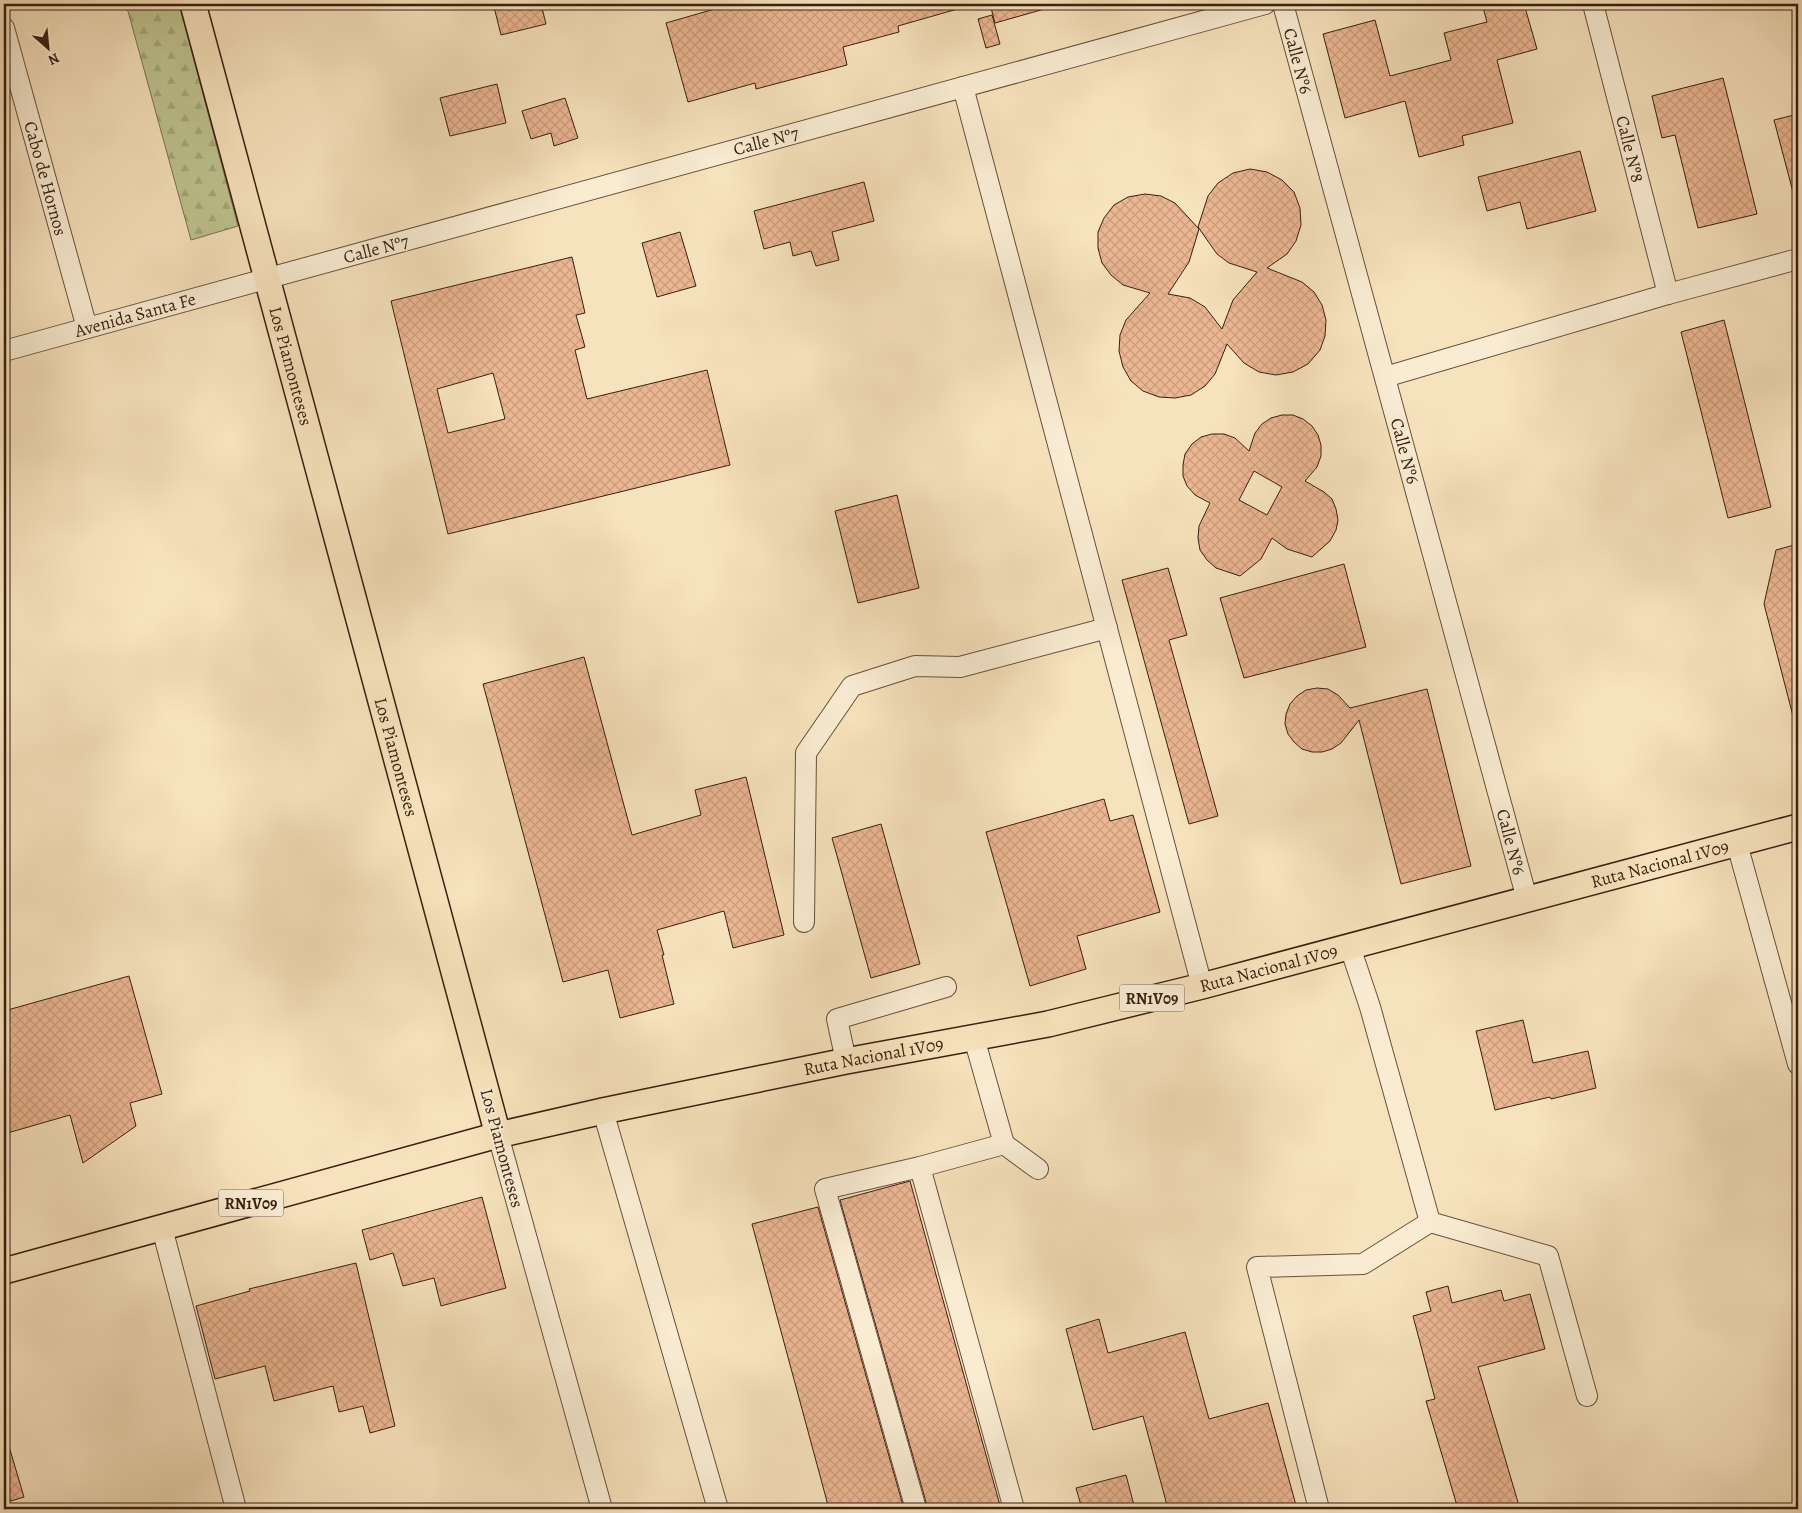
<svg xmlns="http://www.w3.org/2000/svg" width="1802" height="1513" viewBox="0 0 1802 1513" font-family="Alegreya,serif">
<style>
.forest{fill:url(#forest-firs);stroke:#7c7150}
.building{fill:url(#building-cross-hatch);stroke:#3a1f10;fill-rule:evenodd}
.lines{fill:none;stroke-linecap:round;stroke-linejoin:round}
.minor-casing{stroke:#69503b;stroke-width:22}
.major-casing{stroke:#3a1f10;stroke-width:28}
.minor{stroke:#f9ecd3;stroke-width:20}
.major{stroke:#f6e2bc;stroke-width:25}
.labels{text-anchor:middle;stroke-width:4;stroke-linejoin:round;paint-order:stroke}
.shield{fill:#f9ecd3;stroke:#735c4a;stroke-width:1}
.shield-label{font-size:16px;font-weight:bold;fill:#3a1f10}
.street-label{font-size:18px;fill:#3a1f10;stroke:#f9ecd3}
</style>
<defs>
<pattern id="forest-firs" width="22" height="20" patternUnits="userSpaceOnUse" patternTransform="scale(1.25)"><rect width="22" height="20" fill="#bec38f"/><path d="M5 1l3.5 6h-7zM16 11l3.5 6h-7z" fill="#a4a77a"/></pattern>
<pattern id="building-cross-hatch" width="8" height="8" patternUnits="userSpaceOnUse" patternTransform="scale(1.25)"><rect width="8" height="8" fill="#ebb692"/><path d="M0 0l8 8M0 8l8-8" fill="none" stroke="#ca9c7d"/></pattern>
</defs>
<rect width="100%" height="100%" fill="#f6e2bc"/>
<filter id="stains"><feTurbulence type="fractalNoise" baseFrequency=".004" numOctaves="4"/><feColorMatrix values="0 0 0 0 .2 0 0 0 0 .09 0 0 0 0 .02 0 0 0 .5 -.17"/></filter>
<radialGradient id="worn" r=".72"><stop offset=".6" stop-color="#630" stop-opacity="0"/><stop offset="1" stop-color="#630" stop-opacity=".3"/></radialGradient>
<path class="forest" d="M126 4H179L238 226 191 240Z"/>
<g class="building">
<path d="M507 4H541L546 24 501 35 494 7Z"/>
<path d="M732 4H961V8L898 26 899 32 843 47 847 65 756 89 755 83 688 102 666 23Z"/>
<path d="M990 4H1048V8L995 23Z"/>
<path d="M1482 4H1524L1537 49 1497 60 1513 123 1462 136 1464 145 1419 157 1405 101 1345 118 1323 34 1375 20 1390 76 1451 60 1444 33 1487 22Z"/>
<path d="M992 15 1000 44 986 48 978 19Z"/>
<path d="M1723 78 1757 214 1698 228 1675 135 1662 138 1652 96Z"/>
<path d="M497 84 506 123 450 136 440 98Z"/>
<path d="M565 98 578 138 554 146 551 133 531 139 522 111Z"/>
<path d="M1798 114V191L1793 192 1774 120Z"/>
<path d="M1580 151 1596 211 1527 229 1520 202 1487 211 1478 177Z"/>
<path d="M1250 169 1267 172 1282 180 1294 192 1300 208 1301 225 1296 241 1287 254 1267 268 1302 282 1314 292 1322 305 1326 320 1325 336 1320 350 1308 364 1293 372 1276 375 1259 372 1244 363 1227 344 1215 374 1205 386 1191 395 1175 398 1159 397 1143 391 1131 381 1123 367 1119 351 1120 335 1126 320 1150 293 1123 285 1111 275 1102 263 1098 248V232L1104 218 1114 205 1128 197 1145 194 1161 196 1175 203 1199 229 1189 262 1168 294 1190 298 1205 307 1222 329 1233 300 1257 272 1229 263 1217 254 1198 227 1208 196 1218 183 1233 173Z"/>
<path d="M864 182 874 221 832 232 839 260 816 266 811 251 793 256 790 242 764 249 754 211Z"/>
<path d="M680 232 696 286 657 297 642 243Z"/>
<path d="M572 257 585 313 576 315 585 347 575 350 587 399 707 370 730 465 448 534 391 301ZM493 373 505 419 448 433 437 389Z"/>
<path d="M1724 320 1771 507 1728 518 1681 332Z"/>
<path d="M1282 415H1293L1303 419 1312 426 1318 435 1321 445V456L1317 467 1305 481 1324 492 1332 499 1336 509 1338 520 1336 530 1330 541 1312 557 1287 549 1272 538 1261 559 1240 576 1216 568 1207 560 1200 550 1198 538 1199 526 1210 503 1195 495 1187 486 1183 476V465L1185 454 1192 444 1201 437 1212 434H1224L1235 438 1249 451 1255 433 1262 424 1271 418ZM1254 471 1282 487 1267 515 1239 500Z"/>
<path d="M897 495 919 588 858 603 835 511Z"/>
<path d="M1798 544V715L1793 716 1764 604 1776 550Z"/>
<path d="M1344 564 1366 647 1244 678 1220 598Z"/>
<path d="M1168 568 1187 635 1169 640 1218 816 1189 824 1122 580Z"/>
<path d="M584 657 632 835 701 815 695 790 746 777 784 935 733 948 724 911 657 930 664 955H662L674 1004 620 1018 608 970 563 982 483 684Z"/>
<path d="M1317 688 1328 689 1338 695 1350 708 1427 689 1471 866 1401 884 1359 720 1341 743 1332 749 1322 752H1312L1302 749 1294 742 1288 734 1285 724 1286 714 1290 704 1297 696 1306 690Z"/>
<path d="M1104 799 1110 821 1133 815 1160 912 1077 936 1086 969 1030 986 986 832Z"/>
<path d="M881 824 920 964 871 978 832 838Z"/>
<path d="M129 976 162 1094 130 1103 136 1126 83 1163 70 1115 4 1134V1066L10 1065 4 1042V1011Z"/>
<path d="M1523 1020 1533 1063 1588 1051 1596 1088 1551 1099 1550 1097 1495 1110 1476 1031Z"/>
<path d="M910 1181 1001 1509H928L840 1200Z"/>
<path d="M482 1197 506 1288 441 1306 434 1278 403 1286 393 1253 370 1260 362 1230Z"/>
<path d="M818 1207 904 1509H829L752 1224Z"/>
<path d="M356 1263 395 1426 370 1433 363 1406 339 1412 333 1386 274 1401 265 1366 215 1379 196 1306 250 1291 249 1289Z"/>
<path d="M1448 1286 1452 1303 1501 1290 1504 1301 1530 1294 1545 1349 1478 1367 1520 1509H1458L1426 1401 1435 1399 1413 1316 1431 1311 1426 1292Z"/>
<path d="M1099 1319 1108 1353 1185 1332 1209 1419 1268 1403 1297 1509H1168L1143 1416 1093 1430 1066 1329Z"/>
<path d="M4 1443H8L24 1497 4 1503Z"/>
<path d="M1126 1475 1135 1509H1082L1076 1488Z"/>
</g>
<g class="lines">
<defs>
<g id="minor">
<path d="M1283 4 1527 899"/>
<path d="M1593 4 1668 294"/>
<path id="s1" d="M4 28 87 328"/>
<path d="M963 87 1202 986"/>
<path id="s2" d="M4 351 1265 4"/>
<path d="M1385 377 1668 294 1798 259"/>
<path d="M1737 844 1798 1064"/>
<path d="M804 922 806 753 852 686 915 666 960 667 1107 628"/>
<path d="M1350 947 1370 1007 1430 1222 1548 1256 1587 1396"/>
<path d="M974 1038 1004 1144"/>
<path d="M846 1061 837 1019 946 987"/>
<path d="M603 1111 718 1509"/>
<path d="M498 1135 602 1509"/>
<path d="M920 1167 1014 1509"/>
<path d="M162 1228 236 1509"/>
<path d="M916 1509 825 1189 920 1167 1004 1144 1038 1169"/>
<path d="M1319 1509 1257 1267 1363 1264 1430 1222"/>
</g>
<g id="major">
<path id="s3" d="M193 4 498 1135"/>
<path id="s4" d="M4 1271 498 1135 603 1111 846 1061 1048 1024 1202 986 1798 827"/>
</g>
</defs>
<use href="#minor" class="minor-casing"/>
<use href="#major" class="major-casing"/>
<use href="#minor" class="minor"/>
<use href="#major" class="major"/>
</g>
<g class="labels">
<g class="shield">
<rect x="1119.5" y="984.5" width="65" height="27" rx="4"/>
<rect x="218.5" y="1189.5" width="65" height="27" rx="4"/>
</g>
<g class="shield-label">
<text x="1152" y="1004">RN1V09</text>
<text x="251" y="1209">RN1V09</text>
</g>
<g class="street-label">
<text transform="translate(1298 61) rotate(75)" y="6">Calle Nº6</text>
<text transform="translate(766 141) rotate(-15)" y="6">Calle Nº7</text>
<text transform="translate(1630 149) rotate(76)" y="6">Calle Nº8</text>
<text dy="6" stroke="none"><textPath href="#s1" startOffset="156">Cabo de Hornos</textPath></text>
<text transform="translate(376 249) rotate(-15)" y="6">Calle Nº7</text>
<text dy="6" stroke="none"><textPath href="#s2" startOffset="136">Avenida Santa Fe</textPath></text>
<text dy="6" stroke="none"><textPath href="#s3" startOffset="375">Los Piamonteses</textPath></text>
<text transform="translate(1405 451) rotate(75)" y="6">Calle Nº6</text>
<text dy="6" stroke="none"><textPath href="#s3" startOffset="780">Los Piamonteses</textPath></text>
<text transform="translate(1511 842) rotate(75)" y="6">Calle Nº6</text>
<text dy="6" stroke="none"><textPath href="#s4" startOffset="1706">Ruta Nacional 1V09</textPath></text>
<text dy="6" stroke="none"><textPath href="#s4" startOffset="1301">Ruta Nacional 1V09</textPath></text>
<text dy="6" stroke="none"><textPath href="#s4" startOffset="896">Ruta Nacional 1V09</textPath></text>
<text transform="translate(502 1148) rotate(75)" y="6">Los Piamonteses</text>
</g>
</g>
<rect width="1802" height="1513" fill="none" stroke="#f6e2bc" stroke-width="20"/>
<rect x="5" y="5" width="1792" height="1503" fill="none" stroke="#3a1f10" stroke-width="2.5"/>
<rect x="10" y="10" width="1782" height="1493" fill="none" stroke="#3a1f10"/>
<g transform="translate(48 48) rotate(153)" stroke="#f9ecd3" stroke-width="4" paint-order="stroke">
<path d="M0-4L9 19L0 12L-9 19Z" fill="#3a1f10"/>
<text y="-8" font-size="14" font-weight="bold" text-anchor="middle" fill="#3a1f10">N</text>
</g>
<rect width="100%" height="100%" filter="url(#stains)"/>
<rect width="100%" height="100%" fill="url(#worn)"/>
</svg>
